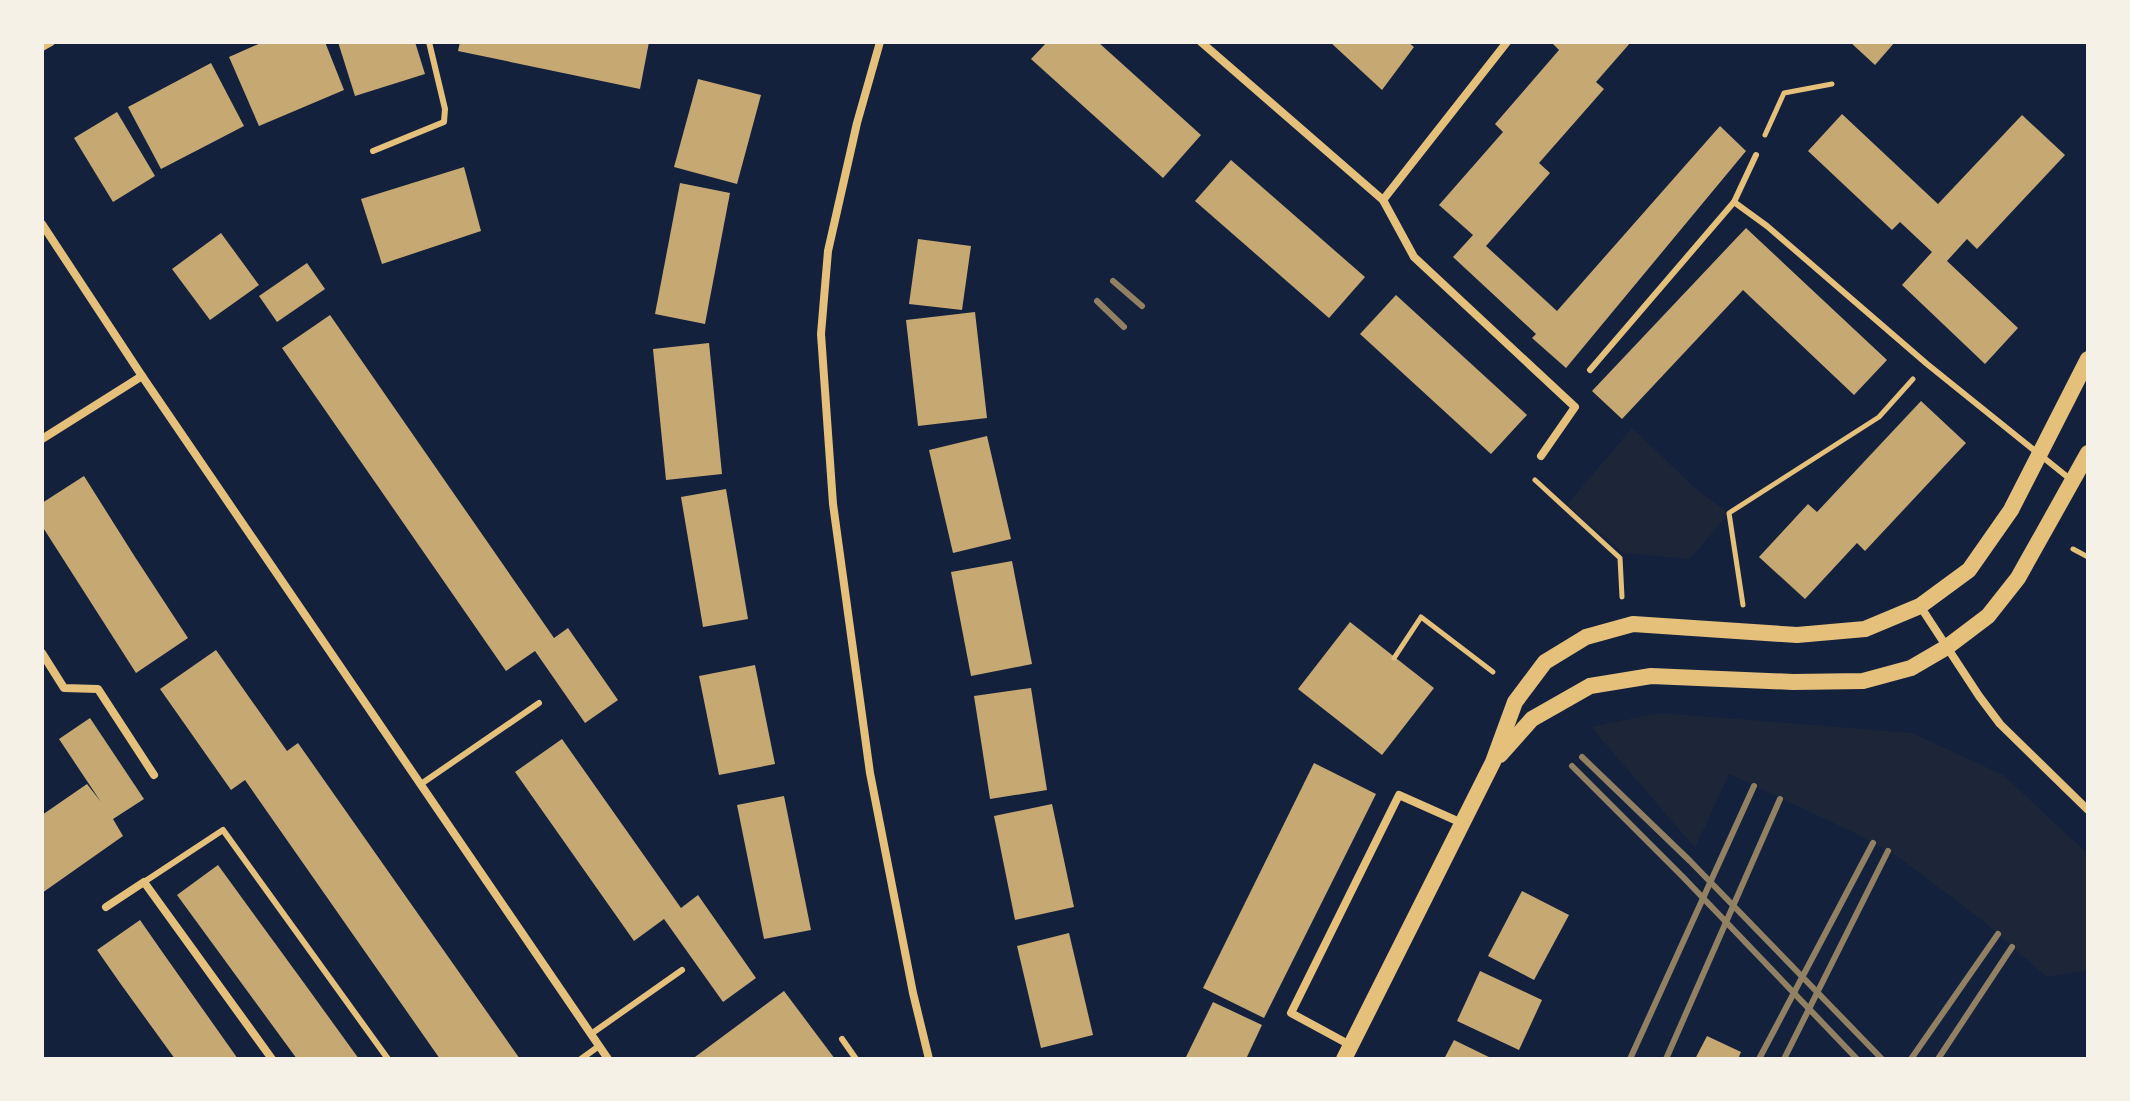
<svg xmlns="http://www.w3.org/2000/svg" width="2130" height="1101" viewBox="0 0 2130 1101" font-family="'Roboto Condensed',sans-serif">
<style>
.green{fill:#1d2539}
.building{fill:#c6a872}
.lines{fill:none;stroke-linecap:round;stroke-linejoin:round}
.path{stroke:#e5c07b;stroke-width:5}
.service{stroke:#e5c07b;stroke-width:6}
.minor{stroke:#e5c07b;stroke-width:8}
.secondary{stroke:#e5c07b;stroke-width:16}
.rail{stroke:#918062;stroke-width:6}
</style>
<rect width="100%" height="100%" fill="#14213d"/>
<g class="green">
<path d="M1632 428 1697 490 1729 513 1690 559 1624 553 1567 505Z"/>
<path d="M1660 713 1912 733 2003 775 2088 854V970L2047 977 1983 921 1901 859 1859 835 1729 774 1695 848 1591 727Z"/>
</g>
<g class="building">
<path d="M263 42H325L344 90 259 126 229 57Z"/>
<path d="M338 42H415L425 74 355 96Z"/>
<path d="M460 42H649L640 89 458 51Z"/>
<path d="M1047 42H1098L1201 135 1163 178 1031 59Z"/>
<path d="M1330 42H1408L1414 47 1382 90Z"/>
<path d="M1551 42H1631L1596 82 1604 89 1539 163 1550 173 1486 246 1557 311 1720 126 1746 151 1566 368 1532 338 1536 334 1453 257 1473 235 1439 205 1503 132 1495 124 1559 50Z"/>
<path d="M1850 42H1895L1875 65Z"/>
<path d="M211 63 244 126 161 169 128 107Z"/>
<path d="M698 79 761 95 737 184 674 167Z"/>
<path d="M117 112 155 176 113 202 74 138Z"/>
<path d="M1842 114 1938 204 2022 115 2065 155 1977 249 1967 239 1947 261 2018 328 1985 364 1902 285 1932 252 1900 222 1892 230 1808 151Z"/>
<path d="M1231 160 1365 277 1329 318 1195 201Z"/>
<path d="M464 167 481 231 382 264 361 199Z"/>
<path d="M680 183 730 193 705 324 655 314Z"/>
<path d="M1746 228 1887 360 1854 395 1743 290 1622 419 1592 391Z"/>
<path d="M221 233 259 285 210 320 172 269Z"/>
<path d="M918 239 971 246 962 310 909 304Z"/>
<path d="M307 263 325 289 277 322 259 296Z"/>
<path d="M1396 295 1527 415 1491 454 1360 334Z"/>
<path d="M975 312 987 418 918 426 906 320Z"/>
<path d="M330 315 554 638 568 628 618 700 585 723 535 651 506 671 282 348Z"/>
<path d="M709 343 722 474 666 480 653 349Z"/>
<path d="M1921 401 1966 443 1865 551 1857 543 1805 599 1759 557 1808 504 1817 512Z"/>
<path d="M987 436 1011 539 953 553 929 450Z"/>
<path d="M84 476 135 557 188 638 136 673 42 526V503Z"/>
<path d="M726 489 748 619 703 627 681 497Z"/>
<path d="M1012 561 1032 664 971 676 951 572Z"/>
<path d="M1350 622 1434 688 1382 755 1298 689Z"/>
<path d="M216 650 287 751 298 743 520 1059H440L245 780 231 790 160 689Z"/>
<path d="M755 665 775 764 719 775 699 676Z"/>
<path d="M1031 688 1047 790 990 799 974 696Z"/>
<path d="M90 718 144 799 113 819 123 836 42 893V815L87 784 101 802 59 739Z"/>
<path d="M562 739 681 908 698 895 756 978 723 1002 664 919 634 941 515 772Z"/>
<path d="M1314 763 1376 794 1264 1018 1203 988Z"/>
<path d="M784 796 811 930 764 939 737 805Z"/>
<path d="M1052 804 1074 907 1015 920 994 816Z"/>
<path d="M218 865 304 983 359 1059H297L177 895Z"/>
<path d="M1522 891 1569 915 1534 980 1488 956Z"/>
<path d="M140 920 163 953 238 1059H175L120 983 97 950Z"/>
<path d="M1069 933 1093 1035 1041 1048 1017 946Z"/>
<path d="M1480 971 1542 1000 1519 1050 1457 1021Z"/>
<path d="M784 991 835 1059H696L695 1057Z"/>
<path d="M1213 1002 1262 1025 1246 1059H1185Z"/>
<path d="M1707 1036 1741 1052 1738 1059H1695Z"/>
<path d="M1454 1040 1493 1059H1444Z"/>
</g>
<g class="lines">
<g class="path">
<path d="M1765 135 1784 93 1832 84"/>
<path d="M1535 480 1620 558 1622 597"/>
<path d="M2073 549 2088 557"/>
<path d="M1743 605 1729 513 1879 417 1913 379"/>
<path d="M1394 658 1421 617 1493 672"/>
</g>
<g class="service">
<path d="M373 151 444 122 445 109 429 42"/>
<path d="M1734 202 1767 226 1927 364 2070 479"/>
<path d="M1590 370 1734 202 1756 155"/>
<path d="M421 784 539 703"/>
<path d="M144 882 223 830 388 1059"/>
<path d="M591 1034 682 970"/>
<path d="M842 1039 856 1059"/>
<path d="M581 1059 599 1046"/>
</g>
<g class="minor">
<path d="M880 42 857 123 828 251 821 334 833 504 870 773 913 993 929 1059"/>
<path d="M1201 42 1383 200 1414 257 1575 407 1541 456"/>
<path d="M42 47 51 42"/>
<path d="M1383 200 1507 42"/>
<path d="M42 224 142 376 608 1059"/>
<path d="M42 439 142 376"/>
<path d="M1920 606 1979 696 2000 724 2088 810"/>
<path d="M42 653 64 688 98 689 154 775"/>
<path d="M106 907 144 882 272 1059"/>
<path d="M1350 1045 1291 1013 1399 795 1464 824"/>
</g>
<g class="secondary">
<path d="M1500 755 1532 719 1590 686 1651 676 1793 682 1863 681 1911 668 1947 647 1988 616 2018 578 2088 453"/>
<path d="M1344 1059 1493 762 1515 702 1545 662 1586 637 1633 624 1797 635 1865 629 1920 606 1969 570 2011 510 2088 359"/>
</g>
<g class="rail">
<path d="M1113 281 1142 306"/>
<path d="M1097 301 1124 327"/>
<path d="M1582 757 1690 861 1882 1059"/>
<path d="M1572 766 1683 877 1857 1059"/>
<path d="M1630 1059 1754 786"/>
<path d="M1666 1059 1780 799"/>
<path d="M1759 1059 1873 843"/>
<path d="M1784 1059 1888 851"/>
<path d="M1911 1059 1998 934"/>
<path d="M1938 1059 2012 947"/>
</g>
</g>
<rect width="2130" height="1101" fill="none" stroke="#f6f1e7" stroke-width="88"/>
</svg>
